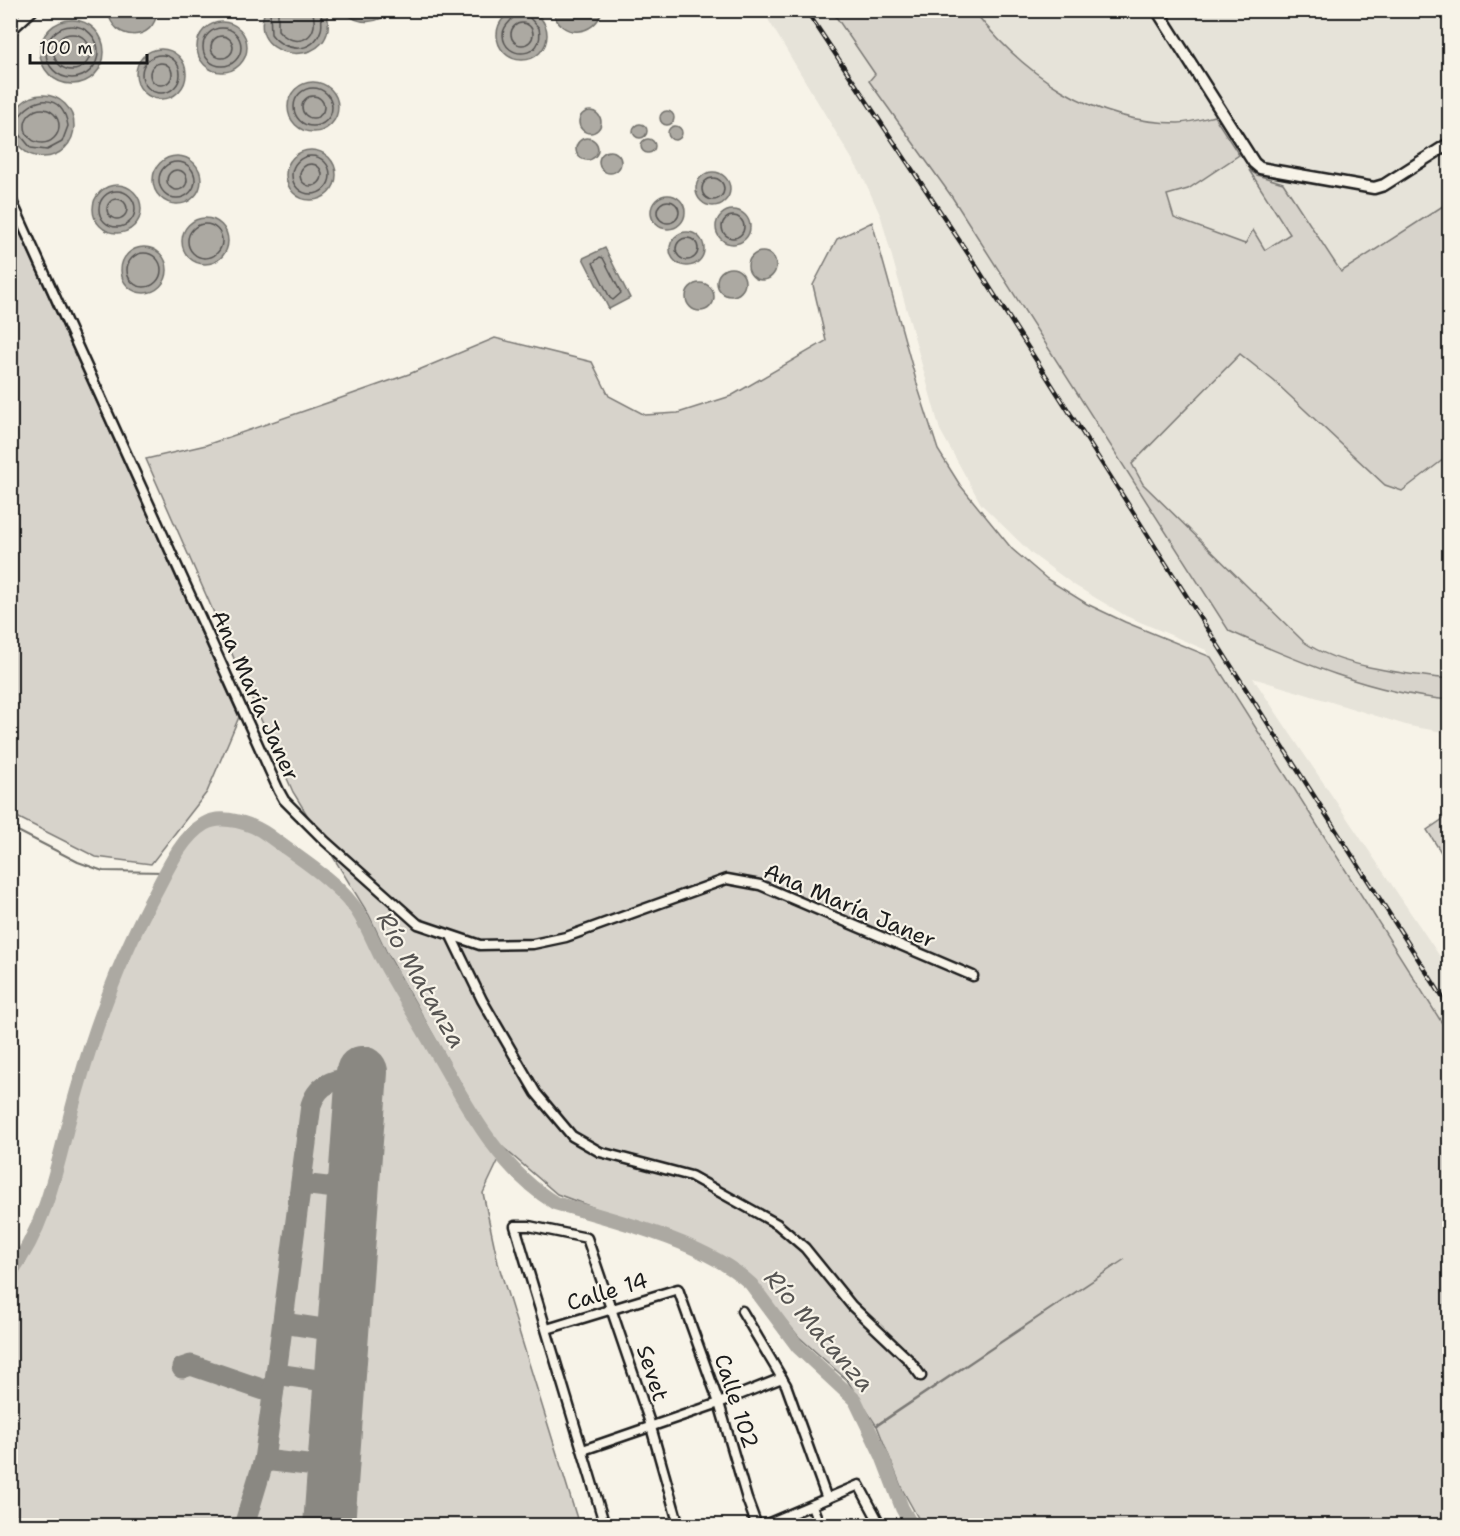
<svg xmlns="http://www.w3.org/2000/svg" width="1460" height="1536" viewBox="0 0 1460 1536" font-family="'Shantell Sans',sans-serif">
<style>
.built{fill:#e6e3d9}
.green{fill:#d7d3cb;stroke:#7a7874;stroke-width:1.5}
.water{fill:#aca9a2;stroke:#72716c;stroke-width:1.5}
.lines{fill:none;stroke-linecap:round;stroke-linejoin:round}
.shore{stroke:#565452;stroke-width:1.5}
.stream{stroke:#72716c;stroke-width:2}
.river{stroke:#aca9a2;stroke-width:14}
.taxiway{stroke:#8a8882;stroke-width:21}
.runway{stroke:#8a8882;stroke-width:52}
.minor-casing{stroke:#1c1c1c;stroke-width:13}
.tertiary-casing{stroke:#1c1c1c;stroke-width:15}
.minor{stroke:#f7f3e8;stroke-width:8}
.tertiary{stroke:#f7f3e8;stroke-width:10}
.rail-casing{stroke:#1c1c1c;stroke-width:4.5}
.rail{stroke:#f7f3e8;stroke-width:2;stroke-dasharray:7;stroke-linecap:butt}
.labels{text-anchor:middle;stroke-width:4.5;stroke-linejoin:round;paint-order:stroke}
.street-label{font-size:22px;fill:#1c1c1c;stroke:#f7f3e8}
.water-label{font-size:24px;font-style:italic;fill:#565452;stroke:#f7f3e8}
</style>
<rect width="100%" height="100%" fill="#f7f3e8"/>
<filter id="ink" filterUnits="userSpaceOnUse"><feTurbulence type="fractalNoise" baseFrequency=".0167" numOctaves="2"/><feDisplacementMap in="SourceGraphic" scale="12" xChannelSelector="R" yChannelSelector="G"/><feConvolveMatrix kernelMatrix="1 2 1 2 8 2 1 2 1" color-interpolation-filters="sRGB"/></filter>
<g filter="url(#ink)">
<path class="built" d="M763 11H1449V733L1409 726 1253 678 1449 970V1034L1206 650 1126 616 1074 585 1032 554 981 504 940 430 881 217 864 179Z"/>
<g class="green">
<path d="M832 11H974C1024 75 1093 123 1178 123 1189 123 1202 119 1214 116L1239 155 1188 189 1167 195 1174 218 1245 244 1253 230 1265 250 1290 234 1249 170 1257 175 1283 183 1341 272 1449 202V468L1444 459 1402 491 1385 485 1274 381 1240 354 1132 464 1143 484 1304 642C1339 667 1407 674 1449 679V700C1372 693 1299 662 1229 631L952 197 869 81 875 74Z"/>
<path d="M10 211 239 717 207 792 151 864 96 857 11 814Z"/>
<path d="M872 222 919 391 938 450 960 485 1012 549 1047 579 1087 604 1125 622 1211 657 1449 1034V1525H922L902 1489 877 1426 1125 1259 876 1425 847 1380 799 1337 748 1275 694 1245 557 1194 491 1137 386 951 369 915 293 792 146 459 206 445 327 403 409 374 495 338 592 362 609 396 645 415 678 413 731 396 826 341 813 285 837 239Z"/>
<path d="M1449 815V865L1427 830Z"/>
<path d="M218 819 237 822 262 831 333 884 351 902 364 920 380 954 485 1138 502 1153 483 1193 498 1263 579 1525H11V1274L41 1222 79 1083 134 932 166 872 188 838 207 822Z"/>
</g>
<g class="water">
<circle cx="522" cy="35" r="25"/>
<path d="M108 11H157C155 43 112 42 108 11Z"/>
<path d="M265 11H326C344 70 245 65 265 11Z"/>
<path d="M343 11H393C377 24 359 26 343 11Z"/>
<path d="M553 11 602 10V11C595 37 559 39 553 11Z"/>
<circle cx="72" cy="52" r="32"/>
<circle cx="222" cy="47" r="25"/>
<circle cx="161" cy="74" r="25"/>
<circle cx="313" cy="107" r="25"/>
<circle cx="43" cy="126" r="31"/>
<circle cx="667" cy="118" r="7"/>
<circle cx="590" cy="122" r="11"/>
<circle cx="640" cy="131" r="7"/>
<circle cx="675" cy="133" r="7"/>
<circle cx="587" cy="149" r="11"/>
<circle cx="648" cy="146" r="7"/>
<circle cx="311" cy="175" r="25"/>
<circle cx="610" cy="162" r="11"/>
<circle cx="177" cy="180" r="24"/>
<circle cx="713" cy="189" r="17"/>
<circle cx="117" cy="209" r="24"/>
<circle cx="668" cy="212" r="17"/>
<circle cx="733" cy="227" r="17"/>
<circle cx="205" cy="241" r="23"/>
<circle cx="687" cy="249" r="17"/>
<circle cx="144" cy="270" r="23"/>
<path d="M605 248 630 298 609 309 583 258Z"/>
<circle cx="762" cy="266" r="14"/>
<circle cx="731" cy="282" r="14"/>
<circle cx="700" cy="297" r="14"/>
</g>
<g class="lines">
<g class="shore">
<path d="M270 10 271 34C284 52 313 55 321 30 323 24 321 17 321 10"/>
<path d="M278 10V30C288 44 310 45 314 26 315 21 313 16 313 10"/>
<path d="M516 10C515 21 503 23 503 35 504 61 546 59 539 28L528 16 527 10"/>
<circle cx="522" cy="34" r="11"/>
<circle cx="72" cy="52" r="26"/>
<circle cx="222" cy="47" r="19"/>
<circle cx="72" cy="52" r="18"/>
<circle cx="222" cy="47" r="11"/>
<circle cx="161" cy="74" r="19"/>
<circle cx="161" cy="74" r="11"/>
<circle cx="313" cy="107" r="19"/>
<circle cx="313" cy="107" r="11"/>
<circle cx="42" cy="126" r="17"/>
<path d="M10 122 17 120C32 95 63 92 68 126L62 142 47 150 31 148 17 131 10 129"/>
<circle cx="311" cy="175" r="19"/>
<circle cx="177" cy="180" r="18"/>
<circle cx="311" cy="175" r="11"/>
<circle cx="177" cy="180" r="10"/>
<circle cx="713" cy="189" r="11"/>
<circle cx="117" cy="209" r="18"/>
<circle cx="117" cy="209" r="10"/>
<circle cx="668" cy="212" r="11"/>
<circle cx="733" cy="227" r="11"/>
<circle cx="205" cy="241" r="17"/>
<circle cx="687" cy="249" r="11"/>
<circle cx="144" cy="270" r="17"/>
<path d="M600 257 603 258 621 293 613 300 610 298 593 263Z"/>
</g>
<path class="stream" d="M10 827 78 862 103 871 166 872"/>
<path class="river" d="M10 1274C52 1218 59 1149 79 1084 98 1018 123 951 156 891 168 868 182 837 204 824 222 813 253 824 268 835 296 856 331 877 353 905 365 920 371 937 380 955 396 985 415 1015 432 1045 465 1102 497 1168 555 1203 615 1220 706 1242 751 1284L798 1347 855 1400 882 1456 902 1508 912 1526"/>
<g class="taxiway">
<path d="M301 1184 353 1190"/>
<path d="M283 1323 343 1332"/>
<path d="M182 1368 191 1365 273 1393"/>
<path d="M339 1383 276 1374 311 1105C319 1081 338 1078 361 1079"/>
<path d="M264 1460 333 1468"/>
<path d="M244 1526 264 1460 276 1374"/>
</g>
<path class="runway" d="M329 1526 362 1072"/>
<defs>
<g id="minor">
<path d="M10 197 279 791 284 800 325 841 418 924 480 945 533 944 566 937 727 879 760 885 973 976"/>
<path d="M452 938 482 1000 536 1093 572 1136 600 1152 691 1176 777 1224 805 1248 852 1306 909 1360 921 1376"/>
<path d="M742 1311 786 1385 827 1499"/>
<path d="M547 1329 678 1289 719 1403 747 1499 757 1526"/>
<path d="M583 1450 719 1403 782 1378"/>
<path d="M812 1506 820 1526"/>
<path d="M605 1526 515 1226H529L587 1238 649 1420 679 1526"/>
<path d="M762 1526 859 1485 881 1526"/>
</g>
<g id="tertiary">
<path d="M1157 10 1254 163 1260 168 1374 188 1384 185 1450 143"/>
<path d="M10 30 32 10"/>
</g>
</defs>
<use href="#minor" class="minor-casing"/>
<use href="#tertiary" class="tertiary-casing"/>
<use href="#minor" class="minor"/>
<use href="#tertiary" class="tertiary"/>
<defs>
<path id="rail" d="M806 10 971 258 1450 1009"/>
</defs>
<use href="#rail" class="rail-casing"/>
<use href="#rail" class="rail"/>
</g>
</g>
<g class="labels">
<g class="street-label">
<text transform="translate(256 695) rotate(66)" y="8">Ana María Janer</text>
<text transform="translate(850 905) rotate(23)" y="8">Ana María Janer</text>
<text transform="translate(607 1291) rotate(-17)" y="8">Calle 14</text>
<text transform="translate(653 1373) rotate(72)" y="8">Sevet</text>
<text transform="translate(737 1401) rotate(72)" y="8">Calle 102</text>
</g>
<g class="water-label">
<text transform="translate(421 980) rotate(60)" y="8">Río Matanza</text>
<text transform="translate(819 1331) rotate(49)" y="8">Río Matanza</text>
</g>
</g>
<rect width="1460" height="1536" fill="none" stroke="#f7f3e8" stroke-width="36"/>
<rect x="18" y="18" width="1424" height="1500" fill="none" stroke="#1c1c1c" stroke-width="2" filter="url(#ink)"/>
<path d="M30 54v9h117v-9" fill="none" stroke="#1c1c1c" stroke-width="3"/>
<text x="39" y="54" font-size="18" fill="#1c1c1c" stroke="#f7f3e8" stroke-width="4.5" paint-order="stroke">100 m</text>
</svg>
